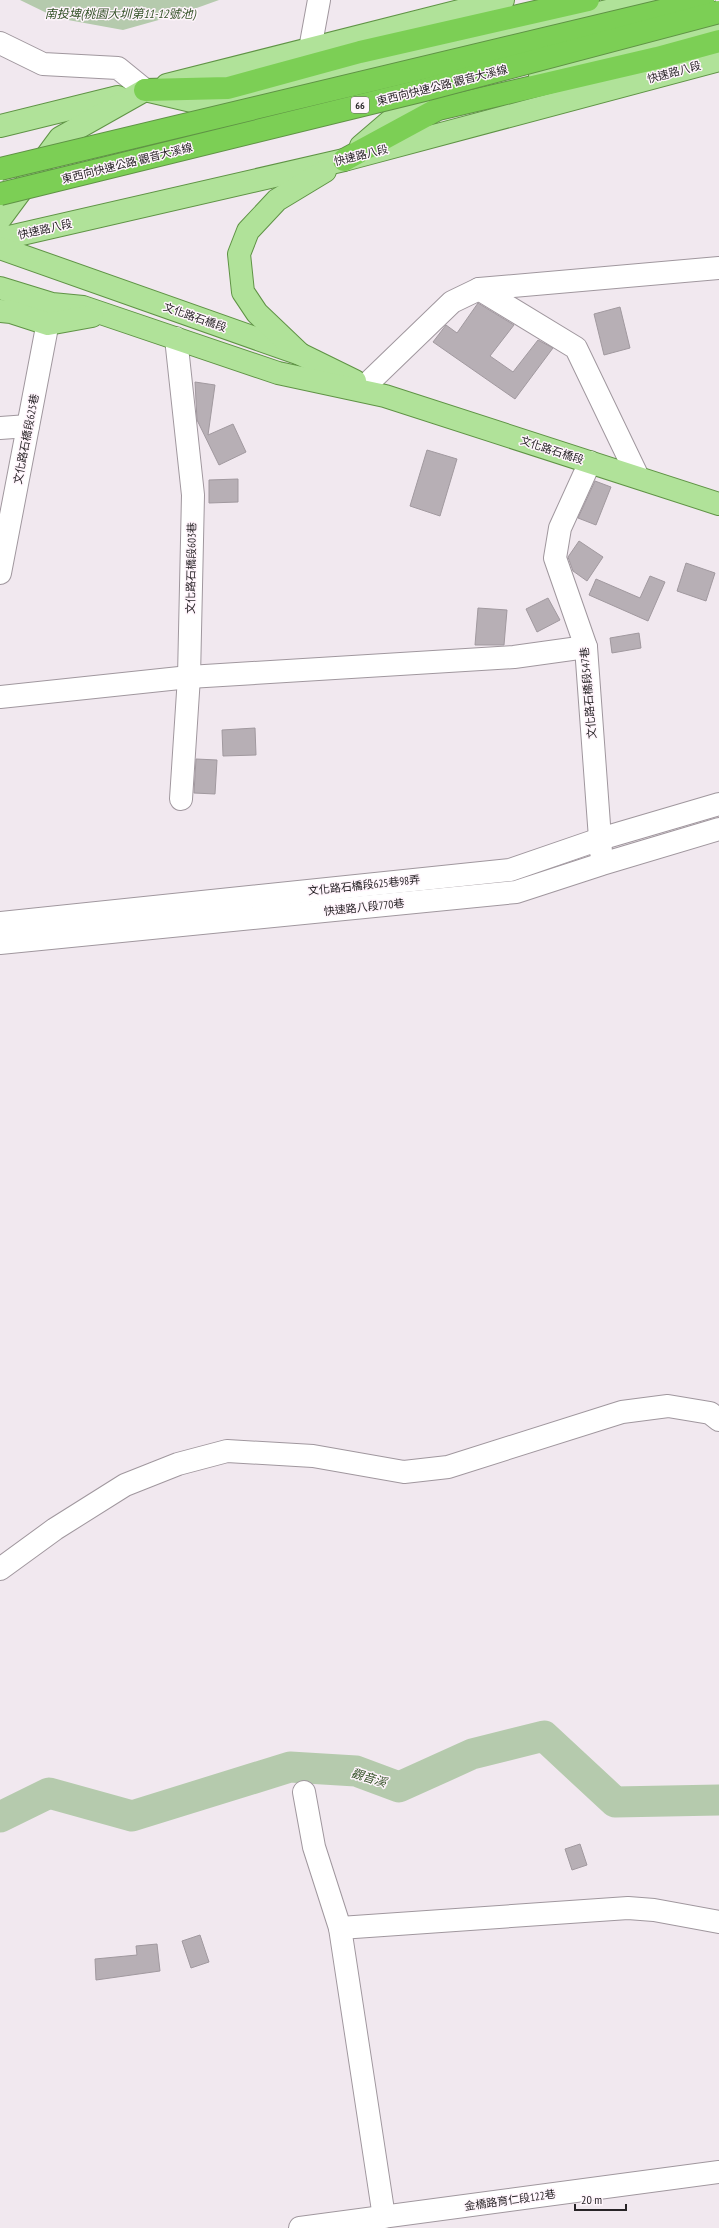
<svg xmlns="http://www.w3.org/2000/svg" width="719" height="2228" viewBox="0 0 719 2228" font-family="'PT Sans Narrow','Noto Sans TC',sans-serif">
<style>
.water{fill:#b5caad}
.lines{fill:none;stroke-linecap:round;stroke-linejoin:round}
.river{stroke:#b5caad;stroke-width:31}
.building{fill:#b7afb5;stroke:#a1999f}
.minor-casing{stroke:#a0979e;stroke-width:24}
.major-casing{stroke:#5f9345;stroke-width:24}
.highway-casing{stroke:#5f9345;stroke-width:24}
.minor{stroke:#fff;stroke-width:22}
.major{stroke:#b0e299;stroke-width:22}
.highway{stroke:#7ccf55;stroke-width:22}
.highway-bridge-casing{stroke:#5f9345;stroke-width:24;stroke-linecap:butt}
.highway-bridge{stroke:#7ccf55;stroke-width:22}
.labels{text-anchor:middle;stroke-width:3;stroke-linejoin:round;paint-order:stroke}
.shield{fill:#fff5fc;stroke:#686367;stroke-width:1}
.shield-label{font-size:10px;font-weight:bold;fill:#282427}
.street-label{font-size:11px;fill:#282427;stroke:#fff5fc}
.water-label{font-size:12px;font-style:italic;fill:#335126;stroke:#fff5fc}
</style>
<rect width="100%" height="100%" fill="#f1e8ef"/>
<path class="water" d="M20 0H219L180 14 123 30 57 18Z"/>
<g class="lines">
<path class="river" d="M0 1817 49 1793 132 1816 290 1767 356 1771 399 1787 472 1754 544 1736 615 1802 719 1800"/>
</g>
<g class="building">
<path d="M478 303 514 325 490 356 513 372 538 340 553 348 515 399 433 342 446 325 457 333Z"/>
<path d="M620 307 630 348 604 355 594 314Z"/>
<path d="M195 382 215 385 208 435 233 424 246 452 219 465 197 420Z"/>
<path d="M427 450 457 459 440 516 410 506Z"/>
<path d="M238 479V502L209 503V480Z"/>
<path d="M595 481 611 487 596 525 578 518Z"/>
<path d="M579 541 603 557 587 581 573 571 568 557Z"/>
<path d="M686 563 715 573 706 601 677 591Z"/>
<path d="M650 576 665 582 648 621 589 595 596 579 640 598Z"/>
<path d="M548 598 560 620 537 632 526 609Z"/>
<path d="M478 608 507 610 504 645H475Z"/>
<path d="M639 633 641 648 612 653 610 638Z"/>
<path d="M255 728 256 755 223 756 222 730Z"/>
<path d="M196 759 217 760 215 794 194 793Z"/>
<path d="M580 1844 587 1865 572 1870 565 1849Z"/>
<path d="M200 1935 209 1962 191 1968 182 1941Z"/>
<path d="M157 1944 160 1971 96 1980 95 1959 137 1955 136 1946Z"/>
</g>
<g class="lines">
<defs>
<g id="minor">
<path d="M0 43 43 64 118 68 145 90"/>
<path d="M310 49 319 0"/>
<path d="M479 289 576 348 638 477"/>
<path d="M176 338 193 495 189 677 181 799"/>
<path d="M365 386 452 302 479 289 719 268"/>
<path d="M0 428 28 426"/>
<path d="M590 462 560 528 555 558 586 647 601 852"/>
<path d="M0 573 51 306"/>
<path d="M0 697 189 677 514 657 586 647"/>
<path d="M0 923 510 870 600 839 719 804"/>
<path d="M0 943 516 892 602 864 719 829"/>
<path d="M0 1569 55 1529 125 1485 178 1464 227 1451 313 1456 404 1472 448 1467 622 1412 668 1406 710 1413 719 1420"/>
<path d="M304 1792 314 1847 340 1928 384 2217"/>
<path d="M340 1928 628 1908 654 1910 719 1922"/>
<path d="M300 2228 719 2172"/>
</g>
<g id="major">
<path d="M540 75 719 25"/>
<path d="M167 85 503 0"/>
<path d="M0 126 118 97"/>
<path d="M361 146 396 116 440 103"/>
<path d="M0 219 60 138 145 90 213 106 653 0"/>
<path d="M0 239 344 160 719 60"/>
<path d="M0 248 300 354 355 381"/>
<path d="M0 288 52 304 83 307 278 373 385 396 719 504"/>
<path d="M0 311 11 312 48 324 92 316"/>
<path d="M300 354 257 313 243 292 239 254 248 231 277 200 325 171"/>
</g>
<g id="highway">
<path d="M145 90 228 88 360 52 588 0"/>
<path d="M344 160 438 109 657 58 719 41"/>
</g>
</defs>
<use href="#minor" class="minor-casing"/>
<use href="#major" class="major-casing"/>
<use href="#highway" class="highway-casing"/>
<use href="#minor" class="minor"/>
<use href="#major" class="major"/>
<use href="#highway" class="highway"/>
<defs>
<g id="highway-bridge">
<path d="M0 169 703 1"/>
<path d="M0 194 424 90 719 12"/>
</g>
</defs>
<use href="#highway-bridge" class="highway-bridge-casing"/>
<use href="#highway-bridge" class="highway-bridge"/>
</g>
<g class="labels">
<rect class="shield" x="351" y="97" width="18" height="16" rx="3"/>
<g class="shield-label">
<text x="360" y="109">66</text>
</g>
<g class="street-label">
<text transform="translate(674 72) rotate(-15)" y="4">快速路八段</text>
<text transform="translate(442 85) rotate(-14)" y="4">東西向快速公路 觀音大溪線</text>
<text transform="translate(361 155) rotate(-14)" y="4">快速路八段</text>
<text transform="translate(127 163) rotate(-14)" y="4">東西向快速公路 觀音大溪線</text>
<text transform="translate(45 229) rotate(-13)" y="4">快速路八段</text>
<text transform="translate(195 317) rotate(19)" y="4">文化路石橋段</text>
<text transform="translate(26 439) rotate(-79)" y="4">文化路石橋段625巷</text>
<text transform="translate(552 450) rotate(18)" y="4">文化路石橋段</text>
<text transform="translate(191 568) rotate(-89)" y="4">文化路石橋段603巷</text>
<text transform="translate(588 693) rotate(-95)" y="4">文化路石橋段547巷</text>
<text transform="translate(364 885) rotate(-6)" y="4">文化路石橋段625巷98弄</text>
<text transform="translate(364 907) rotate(-6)" y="4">快速路八段770巷</text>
<text transform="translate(510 2200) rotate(-8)" y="4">金橋路育仁段122巷</text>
</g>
<g class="water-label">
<text x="120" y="18">南投埤(桃園大圳第11-12號池)</text>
<text transform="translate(369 1778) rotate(17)" y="4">觀音溪</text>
</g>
</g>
<path d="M575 2204v6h51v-6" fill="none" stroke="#282427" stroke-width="2"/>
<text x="581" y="2204" font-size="12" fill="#282427" stroke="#fff5fc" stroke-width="3" paint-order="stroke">20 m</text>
</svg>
